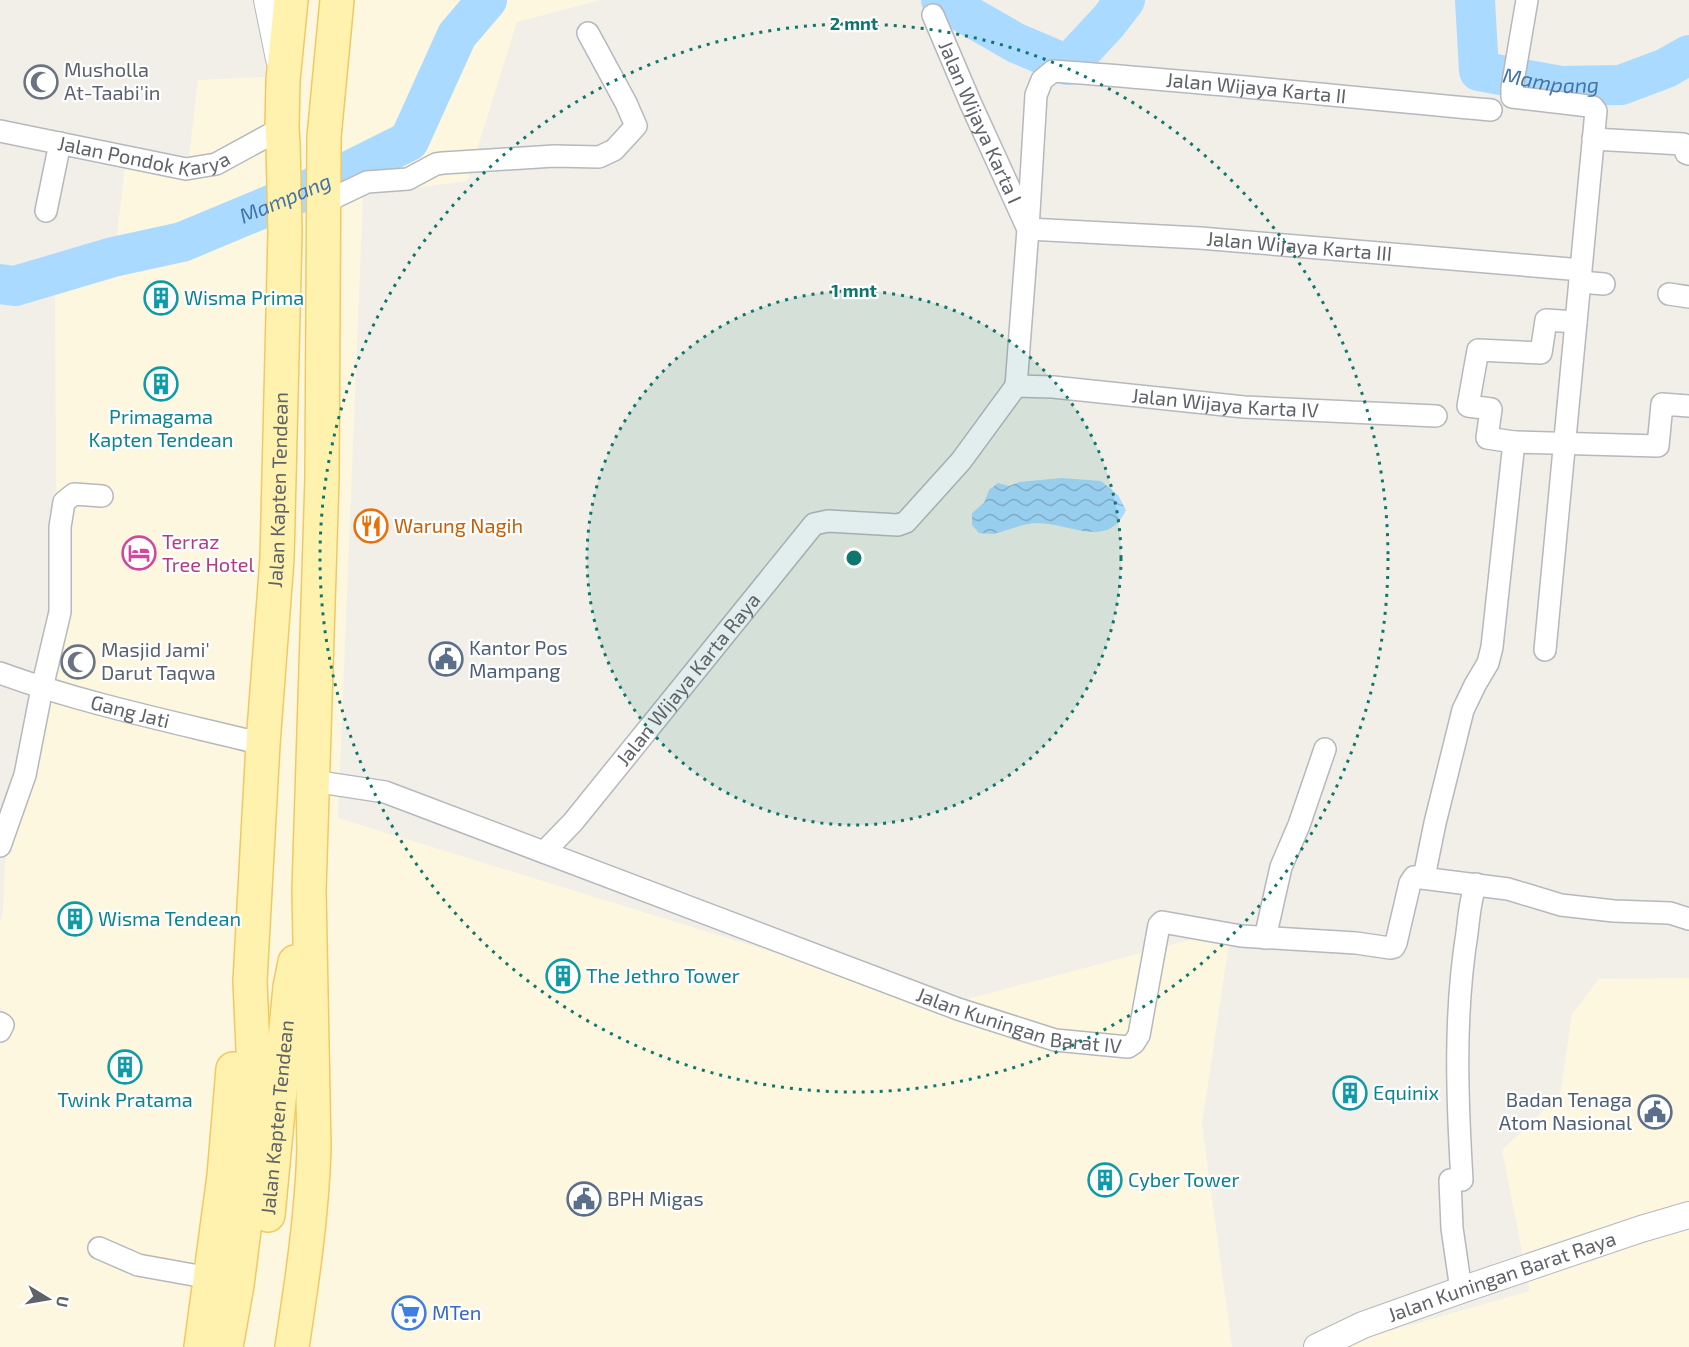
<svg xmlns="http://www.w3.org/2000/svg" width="1689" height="1347" viewBox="0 0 1689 1347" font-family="'Exo 2',sans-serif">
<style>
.commercial{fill:#fef7e0}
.water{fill:url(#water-waves)}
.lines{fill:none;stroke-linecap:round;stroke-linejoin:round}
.river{stroke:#aadaff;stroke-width:40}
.minor-casing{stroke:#b5b8bc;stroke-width:24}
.tertiary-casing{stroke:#b5b8bc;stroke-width:28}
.primary-casing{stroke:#f2c960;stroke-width:36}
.minor{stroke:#fff;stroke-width:21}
.tertiary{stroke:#fff;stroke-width:26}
.primary{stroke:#fff2af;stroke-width:33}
.ring{fill:none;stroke:#0f766e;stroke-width:3;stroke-dasharray:3 6}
.labels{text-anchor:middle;stroke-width:4.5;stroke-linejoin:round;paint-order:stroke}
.worship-label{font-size:20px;fill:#5b616d;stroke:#fff;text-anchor:start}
.street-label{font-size:20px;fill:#5f6368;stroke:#fff}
.culture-label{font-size:20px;fill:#0d838f;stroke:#fff;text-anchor:start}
.food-label{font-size:20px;fill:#c56008;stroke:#fff;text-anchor:start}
.hotel-label{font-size:20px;fill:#b23c85;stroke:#fff;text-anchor:start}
.service-label{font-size:20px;fill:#4e5e75;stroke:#fff;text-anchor:start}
.shop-label{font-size:20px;fill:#366cbe;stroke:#fff;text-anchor:start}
.water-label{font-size:21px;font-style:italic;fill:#4174aa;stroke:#fff}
.centre{fill:#0f766e;stroke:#fff;stroke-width:3}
.ring-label{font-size:18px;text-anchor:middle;font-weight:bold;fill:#0f766e;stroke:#fff;stroke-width:4.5;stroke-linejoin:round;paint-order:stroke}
</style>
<defs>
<pattern id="water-waves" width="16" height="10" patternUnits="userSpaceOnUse" patternTransform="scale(1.5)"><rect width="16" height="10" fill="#aadaff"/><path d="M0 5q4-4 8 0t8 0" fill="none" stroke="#8eb4d2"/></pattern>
</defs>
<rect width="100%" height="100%" fill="#f1efe8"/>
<g class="commercial">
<path d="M282 0H600L517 22 467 181 363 195 338 818 945 1005 1231 929 1202 1124 1232 1347H0V1180L1 1178 0 1177V1035L10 1020 0 1007V923L3 912 5 861 57 612 55 292 115 252 127 148 189 157 198 80 270 77Z"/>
<path d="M1689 978V1347H1333L1530 1291 1502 1150 1560 1095 1572 1014 1599 979Z"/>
</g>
<path class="water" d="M1062 478 1101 481 1118 495 1126 510C1108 550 1069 523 1038 523 1022 523 1008 531 993 534 988 534 983 533 979 533L972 525V513L984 503 989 490 998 483 1009 486 1019 482Z"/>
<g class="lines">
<g class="river">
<path d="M941 0 1016 43 1068 65 1109 21 1125 0"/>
<path id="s1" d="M1475 0 1479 71 1561 86 1621 85 1666 68 1689 55"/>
<path id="s2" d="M0 284 15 286 113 257 182 242 333 179 409 141 457 35 487 0"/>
</g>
<defs>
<g id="minor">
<path d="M1527 0 1512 88V97L1589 106 1593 107 1596 111 1545 650"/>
<path id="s3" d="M933 15 970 102 1028 229 1200 238 1570 269"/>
<path id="s4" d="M0 131 186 169 216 164 282 128"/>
<path d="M1593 139 1683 144 1686 153 1689 154"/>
<path d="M325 202 367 182 408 179 436 164 443 163 554 156 599 157 614 150 636 126 626 103 588 33"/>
<path d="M46 211 60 143"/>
<path d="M1580 282 1604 284"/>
<path d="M1669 294 1689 297"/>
<path id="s5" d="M1016 386 1028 229 1036 95 1042 80 1053 71C1199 81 1345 97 1491 110"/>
<path id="s6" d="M1016 386 1053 387 1244 407 1436 416"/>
<path d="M1514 442 1487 438 1491 409 1468 406 1478 350 1541 353 1546 320 1576 322"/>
<path id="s7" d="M0 673C85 704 174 722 263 744"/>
<path id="s8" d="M313 781 385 792 958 1009 1055 1040 1128 1047 1134 1043 1139 1035 1159 925 1162 922 1241 936 1356 943 1390 948 1394 947 1396 943 1410 883 1414 877 1508 889 1561 905 1614 911 1670 913 1689 919"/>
<path d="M0 846 25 775 42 688 60 612V527L64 502 74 494 102 496"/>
<path id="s9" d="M544 852 573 822 814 524 828 521 898 525 906 522 961 461 1016 386"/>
<path d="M1424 877 1435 823 1463 710 1475 685 1488 663 1492 647 1514 442 1658 446 1662 404 1689 406"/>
<path d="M1265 938 1281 867 1299 825 1325 749"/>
<path d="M0 1023 3 1025 0 1031"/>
<path d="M99 1248 138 1265 210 1278"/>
<path d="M1461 1290 1452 1228 1450 1180H1462C1457 1098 1454 1014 1467 933 1469 917 1470 899 1476 884"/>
</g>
<g id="tertiary">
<path d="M267 0 279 59"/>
<path id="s10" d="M1317 1347 1363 1325 1461 1290 1641 1229 1689 1215"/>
</g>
<g id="primary">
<path id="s11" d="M268 1215 290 987 295 962"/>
<path d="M201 1347 224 1176 233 1069"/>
<path id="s12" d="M226 1347 237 1285 245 1222 252 1138 254 1072 250 981 263 744 277 559 285 232 283 143 282 128 283 80 291 0"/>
<path d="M292 1347C302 1281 312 1215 314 1148L309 890 322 478 324 137 337 0"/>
</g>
</defs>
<use href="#minor" class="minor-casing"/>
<use href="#tertiary" class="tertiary-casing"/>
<use href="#primary" class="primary-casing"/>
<use href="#minor" class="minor"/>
<use href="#tertiary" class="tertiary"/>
<use href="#primary" class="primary"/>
</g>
<circle cx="854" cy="558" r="267" fill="#0f766e" fill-opacity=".12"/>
<g class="ring">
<circle cx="854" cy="558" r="267"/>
<circle cx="854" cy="558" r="534"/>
</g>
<defs>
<symbol id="mosque-ring" viewBox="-11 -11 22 22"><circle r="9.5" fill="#fff" stroke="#6b7280" stroke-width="1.5"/><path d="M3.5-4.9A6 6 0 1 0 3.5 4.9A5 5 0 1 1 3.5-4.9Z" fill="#6b7280"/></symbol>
<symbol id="building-ring" viewBox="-11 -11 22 22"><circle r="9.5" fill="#fff" stroke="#0f9aa8" stroke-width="1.5"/><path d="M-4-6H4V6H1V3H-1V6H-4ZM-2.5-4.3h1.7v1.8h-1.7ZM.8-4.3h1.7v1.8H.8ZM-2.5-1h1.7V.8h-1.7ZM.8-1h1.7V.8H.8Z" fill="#0f9aa8"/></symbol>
<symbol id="restaurant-ring" viewBox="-11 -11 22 22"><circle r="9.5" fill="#fff" stroke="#e8710a" stroke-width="1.5"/><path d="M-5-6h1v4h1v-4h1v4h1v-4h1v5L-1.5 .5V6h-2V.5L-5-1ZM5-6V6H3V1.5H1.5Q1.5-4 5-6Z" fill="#e8710a"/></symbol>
<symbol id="hotel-ring" viewBox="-11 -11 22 22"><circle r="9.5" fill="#fff" stroke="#d1479c" stroke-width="1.5"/><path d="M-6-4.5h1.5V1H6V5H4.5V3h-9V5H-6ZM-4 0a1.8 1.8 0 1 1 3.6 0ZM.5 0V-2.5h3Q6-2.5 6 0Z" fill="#d1479c"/></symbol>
<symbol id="civic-ring" viewBox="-11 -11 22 22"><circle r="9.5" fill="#fff" stroke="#5c6f8a" stroke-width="1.5"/><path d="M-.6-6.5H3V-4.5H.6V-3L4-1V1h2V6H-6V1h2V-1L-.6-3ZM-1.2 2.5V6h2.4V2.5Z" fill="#5c6f8a"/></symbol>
<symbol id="supermarket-ring" viewBox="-11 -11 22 22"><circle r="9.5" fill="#fff" stroke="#3f7fe0" stroke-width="1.5"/><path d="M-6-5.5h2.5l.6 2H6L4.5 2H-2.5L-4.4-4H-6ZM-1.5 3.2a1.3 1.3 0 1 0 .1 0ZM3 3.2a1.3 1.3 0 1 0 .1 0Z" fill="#3f7fe0"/></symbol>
</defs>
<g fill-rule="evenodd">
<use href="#mosque-ring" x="22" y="63" width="38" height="38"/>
<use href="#building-ring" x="142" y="279" width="38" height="38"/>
<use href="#building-ring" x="142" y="365" width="38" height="38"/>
<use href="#restaurant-ring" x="352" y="507" width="38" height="38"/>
<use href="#hotel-ring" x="120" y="534" width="38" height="38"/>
<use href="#civic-ring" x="427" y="640" width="38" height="38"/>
<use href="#mosque-ring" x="59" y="643" width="38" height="38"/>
<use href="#building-ring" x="56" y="900" width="38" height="38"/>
<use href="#building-ring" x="544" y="957" width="38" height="38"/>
<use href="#building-ring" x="106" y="1048" width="38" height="38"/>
<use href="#building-ring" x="1331" y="1074" width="38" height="38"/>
<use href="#civic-ring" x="1636" y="1093" width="38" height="38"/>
<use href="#building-ring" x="1086" y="1161" width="38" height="38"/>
<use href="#civic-ring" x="565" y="1180" width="38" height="38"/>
<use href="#supermarket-ring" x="390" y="1294" width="38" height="38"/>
</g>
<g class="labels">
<g class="worship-label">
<text x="64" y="77">Musholla<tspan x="64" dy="23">At-Taabi'in</tspan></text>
<text x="101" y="657">Masjid Jami'<tspan x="101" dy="23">Darut Taqwa</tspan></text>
</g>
<g class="street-label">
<text dy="7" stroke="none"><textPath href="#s5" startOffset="526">Jalan Wijaya Karta II</textPath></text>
<text dy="7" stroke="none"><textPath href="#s3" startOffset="117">Jalan Wijaya Karta I</textPath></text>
<text dy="7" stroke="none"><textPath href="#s4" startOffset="147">Jalan Pondok Karya</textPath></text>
<text dy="7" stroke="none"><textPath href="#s3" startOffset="506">Jalan Wijaya Karta III</textPath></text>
<text dy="7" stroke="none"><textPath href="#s6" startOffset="210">Jalan Wijaya Karta IV</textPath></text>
<text dy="7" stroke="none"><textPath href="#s12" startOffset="860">Jalan Kapten Tendean</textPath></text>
<text dy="7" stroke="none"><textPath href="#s9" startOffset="225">Jalan Wijaya Karta Raya</textPath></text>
<text dy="7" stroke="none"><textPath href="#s7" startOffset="136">Gang Jati</textPath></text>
<text dy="7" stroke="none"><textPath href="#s8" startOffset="748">Jalan Kuningan Barat IV</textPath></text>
<text dy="7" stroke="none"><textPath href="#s11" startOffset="98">Jalan Kapten Tendean</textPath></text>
<text dy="7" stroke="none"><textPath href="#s10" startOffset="198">Jalan Kuningan Barat Raya</textPath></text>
</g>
<g class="culture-label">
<text x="184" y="305">Wisma Prima</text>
<text x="161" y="424" text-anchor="middle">Primagama<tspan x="161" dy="23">Kapten Tendean</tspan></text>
<text x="98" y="926">Wisma Tendean</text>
<text x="586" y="983">The Jethro Tower</text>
<text x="1373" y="1100">Equinix</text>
<text x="125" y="1107" text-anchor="middle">Twink Pratama</text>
<text x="1128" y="1187">Cyber Tower</text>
</g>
<g class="food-label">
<text x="394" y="533">Warung Nagih</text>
</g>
<g class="hotel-label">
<text x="162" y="549">Terraz<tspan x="162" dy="23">Tree Hotel</tspan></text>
</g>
<g class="service-label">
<text x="469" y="655">Kantor Pos<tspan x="469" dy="23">Mampang</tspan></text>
<text x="1632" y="1107" text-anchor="end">Badan Tenaga<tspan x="1632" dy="23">Atom Nasional</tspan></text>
<text x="607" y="1206">BPH Migas</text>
</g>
<g class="shop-label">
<text x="432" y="1320">MTen</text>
</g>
<g class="water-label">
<text dy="7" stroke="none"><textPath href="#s1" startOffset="144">Mampang</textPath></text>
<text dy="7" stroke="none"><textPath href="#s2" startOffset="300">Mampang</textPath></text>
</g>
</g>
<circle cx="854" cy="558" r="9" class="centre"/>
<g class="ring-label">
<text x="854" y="30">2 mnt</text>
<text x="854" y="297">1 mnt</text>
</g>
<g transform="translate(48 1299) rotate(101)" stroke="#ffffff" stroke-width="4.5" paint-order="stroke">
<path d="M0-4.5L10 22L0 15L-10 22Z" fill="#5f6368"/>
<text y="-9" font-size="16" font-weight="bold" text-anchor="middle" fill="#5f6368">U</text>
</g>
</svg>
